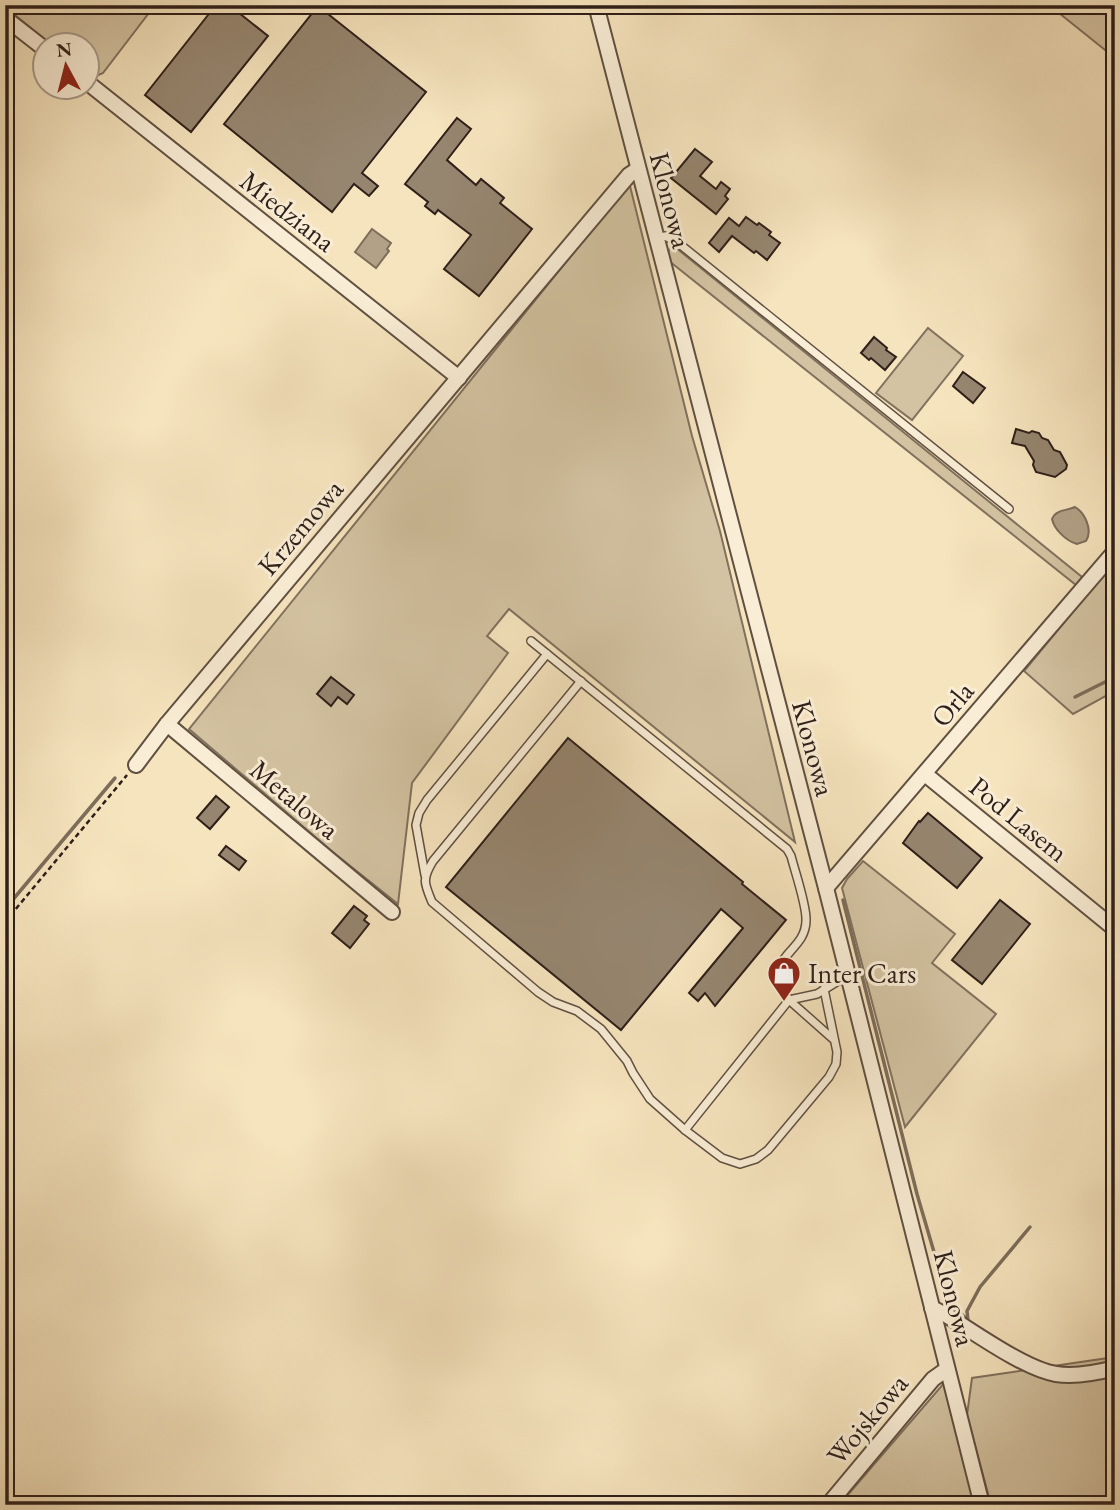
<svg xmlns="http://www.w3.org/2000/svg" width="1120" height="1510" viewBox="0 0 1120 1510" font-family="'EB Garamond',serif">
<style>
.green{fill:#d4c3a2;stroke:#81715e;stroke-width:2}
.water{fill:#b2a186;stroke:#7d6d5a;stroke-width:2}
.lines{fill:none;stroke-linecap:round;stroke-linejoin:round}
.stream{stroke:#7d6d5a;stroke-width:3.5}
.building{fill:#96856f;stroke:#2e1f19;stroke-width:2}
.lane-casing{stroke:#605042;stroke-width:10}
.street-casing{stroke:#605042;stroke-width:18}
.path{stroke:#2e1f19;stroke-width:2.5;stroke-dasharray:5 3.5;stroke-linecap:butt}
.lane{stroke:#f9edd5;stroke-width:7}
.street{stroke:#f9edd5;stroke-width:14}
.labels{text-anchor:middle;stroke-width:6;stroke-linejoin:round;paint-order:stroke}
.street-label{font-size:28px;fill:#2e1f19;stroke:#f9edd5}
.poi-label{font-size:28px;fill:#2e1f19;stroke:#f9edd5;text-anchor:start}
</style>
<rect width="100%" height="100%" fill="#f6e4be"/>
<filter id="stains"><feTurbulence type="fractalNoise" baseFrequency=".00286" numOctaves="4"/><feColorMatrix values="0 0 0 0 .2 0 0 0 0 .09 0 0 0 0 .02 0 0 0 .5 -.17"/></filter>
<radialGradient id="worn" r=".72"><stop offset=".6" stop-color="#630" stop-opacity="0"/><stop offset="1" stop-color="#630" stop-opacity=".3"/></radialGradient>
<g class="green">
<path d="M5 5H155L103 73 92 78 88 74V46L52 45 5 7Z"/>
<path d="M1049 5H1115V58Z"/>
<path d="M630 186 692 436 720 531 795 842 509 609 487 636 508 653 412 783 398 904 334 853 189 729 625 189Z"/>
<path d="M671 247H675L1082 577 1076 585 669 261 667 253Z"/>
<path d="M928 328 963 356 912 420 876 393Z"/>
<path d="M1115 561V691L1073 714 1024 671Z"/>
<path d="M863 861 955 934 932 963 996 1014 905 1127 842 888 847 879Z"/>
<path d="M1115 1357V1505H991L967 1415 972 1378Z"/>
<path d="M944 1383 975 1505H839Z"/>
</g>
<g class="water">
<path d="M372 229 391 243 387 249 389 251 376 268 355 252Z"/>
<path d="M1075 507C1085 513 1093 530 1086 541L1077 544C1066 541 1054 529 1052 519 1056 509 1067 511 1075 507Z"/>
</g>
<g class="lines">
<g class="stream">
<path d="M1075 697 1115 677"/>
<path d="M843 900 917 1194 946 1293 951 1303 968 1321 967 1311 980 1287 1030 1227"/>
<path d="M5 909 115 778"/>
</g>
</g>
<g class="building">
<path d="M216 5H229L268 36 191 132 145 95Z"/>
<path d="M318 6 426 92 362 173 378 186 369 196 354 184 332 212 224 124Z"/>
<path d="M457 118 471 129 447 160 476 185 481 179 504 198 500 203 532 229 479 296 444 269 471 235 438 210 435 214 425 206 428 202 405 184Z"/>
<path d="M695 149 712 162 700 176 716 189 721 182 730 189 725 196 728 199 716 214 671 178Z"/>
<path d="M746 217 757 225 759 223 771 232 769 235 780 243 767 260 756 251 754 253 732 236 719 252 709 243 729 218 739 226Z"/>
<path d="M874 337 887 348 886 350 896 357 885 370 871 358 869 360 861 353Z"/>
<path d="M963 372 985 388 973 403 953 386Z"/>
<path d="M1016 429 1029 433 1032 431 1039 433 1042 438 1048 440 1054 450 1060 452 1067 465 1066 469 1055 477 1036 472 1033 465 1034 461 1025 446 1012 443Z"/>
<path d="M331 677 354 695 347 704 338 697 331 706 317 694Z"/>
<path d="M568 738 743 882 742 884 786 920 715 1006 705 993 698 1001 689 993 743 928 721 909 621 1030 446 887Z"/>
<path d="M216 796 229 807 210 829 197 818Z"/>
<path d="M928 813 982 858 957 888 903 843 919 821 920 822Z"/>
<path d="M226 846 246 861 239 870 219 855Z"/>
<path d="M1000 900 1030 924 982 984 952 960Z"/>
<path d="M354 906 367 916 364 920 369 924 350 948 332 933Z"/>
</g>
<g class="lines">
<defs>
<g id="lane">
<path d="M656 238 665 236 677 242 1009 509"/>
<path d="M531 641 787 849 791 856C795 872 807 906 806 921 805 955 761 953 789 1000L817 994 848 975"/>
<path d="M581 681 433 861C422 879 424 883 432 902L538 992 553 1002 577 1011 601 1029 627 1061 633 1073 650 1099 685 1130 722 1158 740 1164 756 1159 768 1150 829 1077 836 1064 837 1052 824 989"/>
<path d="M425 875 416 825 419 813 427 800 547 654"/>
<path d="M685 1130 789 1000 833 1039"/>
</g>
<g id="street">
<path d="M596 5 826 888 982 1505"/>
<path d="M5 18 46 50"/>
<path d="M88 83 459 378"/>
<path d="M167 724 392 912"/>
<path d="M136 765 167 724 629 175 638 169"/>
<path d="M925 774 1115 929"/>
<path d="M826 888 1115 551"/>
<path d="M932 1308 946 1315C974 1332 1025 1369 1056 1374 1076 1377 1096 1373 1115 1368"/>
<path d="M828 1505 933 1379 947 1369"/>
</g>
</defs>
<use href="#lane" class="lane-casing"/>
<use href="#street" class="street-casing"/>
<path class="path" d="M5 922 127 775"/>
<use href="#lane" class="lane"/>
<use href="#street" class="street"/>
</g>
<defs>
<symbol id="shop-pin" viewBox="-11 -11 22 30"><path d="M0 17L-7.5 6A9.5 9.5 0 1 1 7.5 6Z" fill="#8f2418" stroke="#f9edd5"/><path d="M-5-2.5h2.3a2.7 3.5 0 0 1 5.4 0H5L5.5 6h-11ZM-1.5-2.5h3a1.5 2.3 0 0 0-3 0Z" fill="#fff"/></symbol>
</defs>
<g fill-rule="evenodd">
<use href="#shop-pin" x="765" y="954" width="38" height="52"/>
</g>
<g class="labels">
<g class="street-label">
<text transform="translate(671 200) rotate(76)" y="10">Klonowa</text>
<text transform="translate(288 211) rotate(38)" y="10">Miedziana</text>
<text transform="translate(300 527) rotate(-50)" y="10">Krzemowa</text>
<text transform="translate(952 704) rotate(-50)" y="10">Orla</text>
<text transform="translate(814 748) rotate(75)" y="10">Klonowa</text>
<text transform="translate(295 799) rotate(40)" y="10">Metalowa</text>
<text transform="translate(1019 819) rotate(39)" y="10">Pod Lasem</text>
<text transform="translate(955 1298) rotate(76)" y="10">Klonowa</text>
<text transform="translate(867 1419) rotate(-50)" y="10">Wojskowa</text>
</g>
<g class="poi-label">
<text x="808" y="983">Inter Cars</text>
</g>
</g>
<rect width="1120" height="1510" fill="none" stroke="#f6e4be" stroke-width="28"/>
<rect x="7" y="7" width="1106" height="1496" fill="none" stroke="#2e1f19" stroke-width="3.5"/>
<rect x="14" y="14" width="1092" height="1482" fill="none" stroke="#2e1f19" stroke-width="2"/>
<g transform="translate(66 66) rotate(353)"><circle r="33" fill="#f9edd5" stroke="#a89b8a" stroke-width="2"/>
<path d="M0-5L12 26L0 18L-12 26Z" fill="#8f2418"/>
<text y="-10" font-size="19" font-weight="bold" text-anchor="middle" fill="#2e1f19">N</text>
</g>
<rect width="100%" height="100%" filter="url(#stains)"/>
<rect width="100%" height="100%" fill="url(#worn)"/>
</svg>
